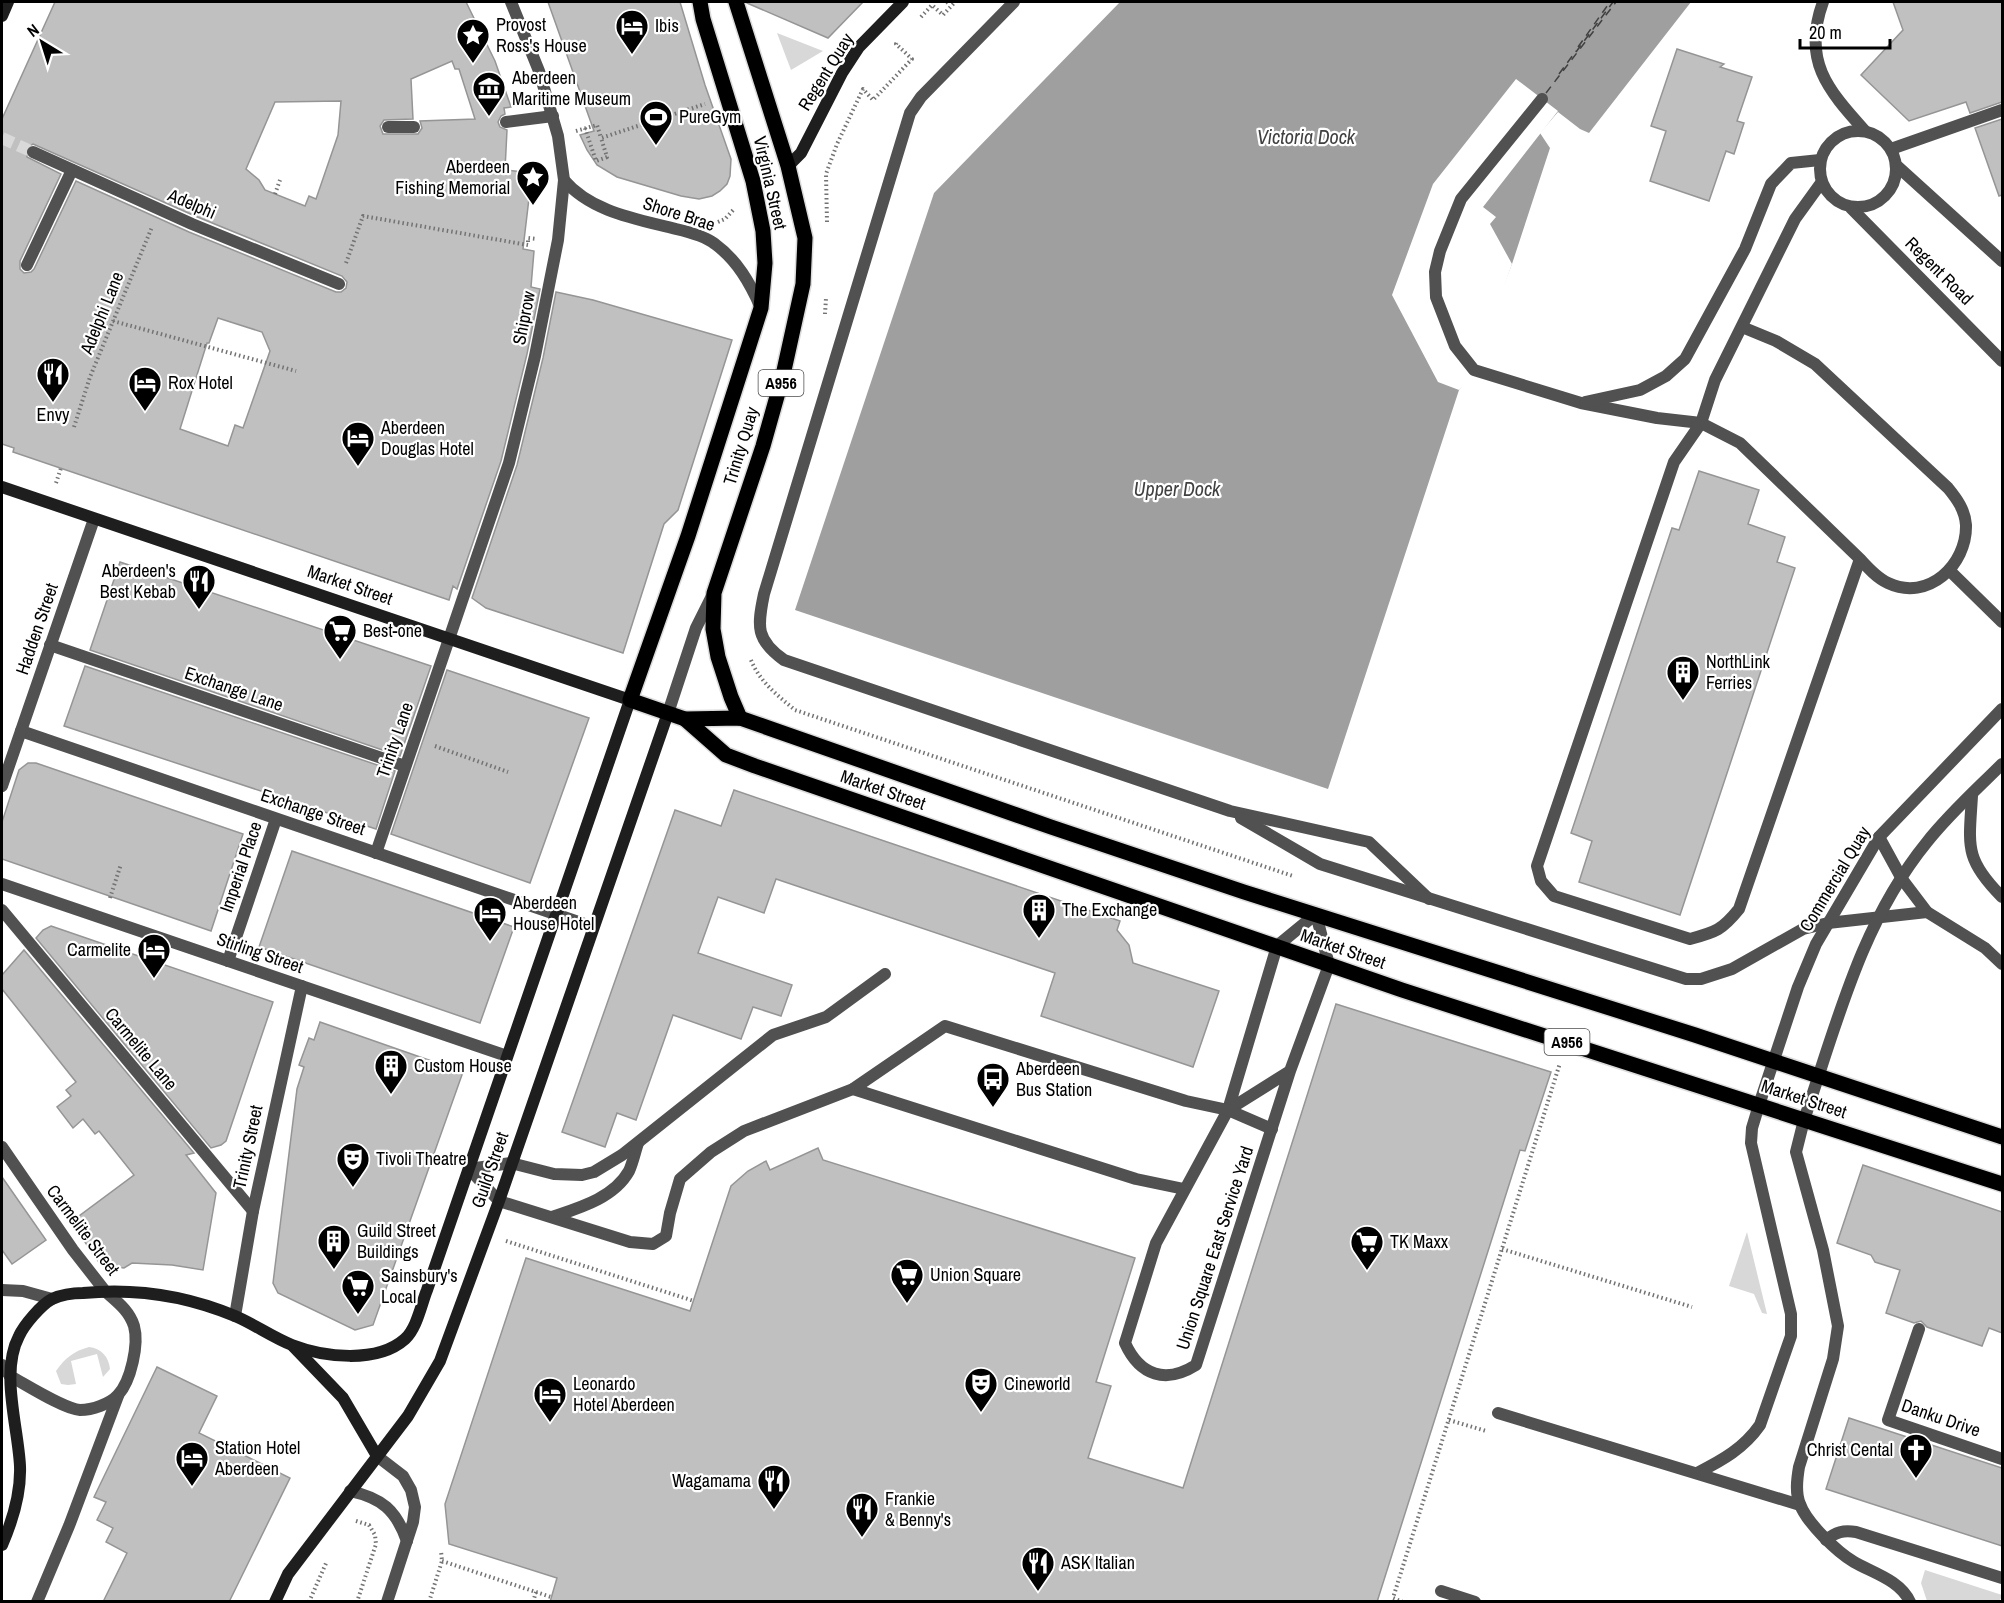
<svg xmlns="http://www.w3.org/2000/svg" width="2004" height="1603" viewBox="0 0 2004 1603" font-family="'Archivo Narrow',sans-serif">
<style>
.green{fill:#d8d8d8}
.water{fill:#9f9f9f}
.pier{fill:#fff}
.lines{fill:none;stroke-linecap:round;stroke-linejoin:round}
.ferry{stroke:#404040;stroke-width:1.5;stroke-dasharray:8 6;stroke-linecap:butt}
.building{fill:#c0c0c0;stroke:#959595;stroke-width:1.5;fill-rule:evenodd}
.street-tunnel{stroke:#d9d9d9;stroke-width:12;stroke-dasharray:12 6;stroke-linecap:butt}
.primary-casing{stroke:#dbdbdb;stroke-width:18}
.path{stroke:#737373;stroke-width:4;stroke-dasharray:1.5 3;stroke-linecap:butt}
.lane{stroke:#515151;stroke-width:12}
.street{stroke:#515151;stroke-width:12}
.secondary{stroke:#1e1e1e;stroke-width:12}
.primary{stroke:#000;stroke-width:15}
.labels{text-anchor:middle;stroke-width:4.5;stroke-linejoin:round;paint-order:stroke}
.shield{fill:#fff;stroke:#4c4c4c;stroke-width:1.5}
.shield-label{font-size:16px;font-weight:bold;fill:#000}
.poi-label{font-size:18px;fill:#000;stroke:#fff;text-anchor:start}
.street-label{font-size:18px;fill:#000;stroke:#fff}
.water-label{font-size:20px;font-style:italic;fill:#404040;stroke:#fff}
</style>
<rect width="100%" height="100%" fill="#fff"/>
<g class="green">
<path d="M777 33 823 51 791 70Z"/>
<path d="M1747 1232 1767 1314 1762 1313 1754 1294 1729 1286Z"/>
<path d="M89 1347C101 1348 109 1357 110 1369L103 1377 97 1354 71 1361 76 1384 68 1385 61 1384 56 1371C65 1358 74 1351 89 1347Z"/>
<path d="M1925 1570 2002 1595V1597L1999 1601H1927L1921 1583Z"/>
</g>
<path class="water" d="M1120 2H1691L1589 133 1580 129 1558 112 1540 133 1550 148 1512 264 1465 384 1459 390 1328 789 795 610 934 193Z"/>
<path class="pier" d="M1516 79 1558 111 1483 207 1496 217 1490 224 1512 264 1468 385H1465L1459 390 1438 382 1392 295 1433 184Z"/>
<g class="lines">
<g class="ferry">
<path d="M1578 47 1610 2"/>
<path d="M1576 52 1613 2"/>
<path d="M1559 74 1576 51"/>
<path d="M1546 93 1616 2"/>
</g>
</g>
<g class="building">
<path d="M55 2H466L495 61 511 107 504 108 505 114 501 116 498 122 500 127 507 130 505 170 532 173 523 249 534 251 531 287 540 289 527 354 501 461 457 589 453 586 449 600 13 452 14 448 2 444V119ZM452 61 455 69H459L475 119 420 121 422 128 418 134H383L380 126 384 120 413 119 411 79ZM341 101 338 135 316 199 309 196 305 206 265 190 259 180 246 169 275 102ZM33 144 195 216 342 276 347 282 346 288 341 292H336L189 232 76 181 34 269 31 272 24 273 20 269V261L61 174 27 157 26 148ZM218 318 262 332 270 351 243 428 235 425 228 446 180 429 207 343H209Z"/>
<path d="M548 2H680L705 85 731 159 730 176 727 184 720 191 712 196 699 199 681 196 617 177 597 165 587 150 580 135 594 131Z"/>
<path d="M746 2H863L828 38 747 3Z"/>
<path d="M1893 2H2002V102L1970 113 1966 102 1909 121 1861 75 1903 30Z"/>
<path d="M1677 49 1724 64 1720 67 1752 77 1737 121 1744 123 1734 154 1726 151 1709 201 1650 181 1666 131 1651 126Z"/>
<path d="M2002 119V195L1999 196 1975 128Z"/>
<path d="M556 292 593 300 732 340 678 510 664 524 623 653 486 608 472 598 517 465 543 358Z"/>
<path d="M1699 471 1759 490 1748 524 1785 537 1777 562 1795 568 1680 915 1579 882 1592 841 1571 833 1672 528 1679 530Z"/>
<path d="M120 562 431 666 400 756 90 650Z"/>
<path d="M85 666 395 771 376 829 64 726Z"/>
<path d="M447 670 589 718 530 883 391 834Z"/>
<path d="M28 763H36L243 834 211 931 2 859V822L19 770Z"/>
<path d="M734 790 1120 921 1117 930 1129 945 1133 963 1219 991 1193 1067 1041 1016 1055 973 776 879 764 913 718 897 698 953 792 985 781 1016 753 1007 741 1039 673 1015 636 1120 617 1113 605 1147 562 1132 675 810 721 826Z"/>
<path d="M292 851 514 927 480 1023 259 947Z"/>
<path d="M51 926 273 1002 226 1141 221 1145 211 1148 36 938 43 930Z"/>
<path d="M24 950 194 1153 186 1155 216 1193 203 1270 172 1265 132 1263 124 1268 105 1266 98 1261 71 1222 134 1175 99 1131 95 1134 83 1119 73 1128 57 1107 71 1096 66 1090 76 1082 2 989V975Z"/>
<path d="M1336 1004 1551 1072 1525 1151 1520 1150 1377 1602H550L557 1578 449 1544 445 1504 526 1258 690 1311 731 1186 748 1171 766 1161 770 1170 818 1148 823 1160 1135 1258 1096 1382 1111 1386 1088 1458 1183 1488Z"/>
<path d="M320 1022 463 1072 373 1325 355 1330 278 1293 273 1283 297 1089 304 1067 299 1065 309 1038 314 1040Z"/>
<path d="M1863 1165 2002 1212V1333L1989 1328 1982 1346 1927 1327 1921 1321 1914 1323 1886 1313 1900 1270 1875 1262 1871 1255 1837 1243Z"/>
<path d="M2 1177 46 1240 12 1264 2 1250Z"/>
<path d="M157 1367 217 1396 199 1433 290 1478 229 1602H103L127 1553 106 1542 113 1528 97 1520 106 1502 94 1497Z"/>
<path d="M1849 1418 2002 1468V1546L1826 1489Z"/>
</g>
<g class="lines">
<path class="street-tunnel" d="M2 138 33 152"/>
<defs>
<g id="primary">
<path d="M700 2 703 19 753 181 763 231 765 263 761 308 688 536 630 700 685 719 740 718 1051 827 1244 892 1695 1035 2002 1137"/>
<path d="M736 2 788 166 805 238 803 284 783 375 763 446 714 593 713 629 718 657 731 697 740 718"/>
<path d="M685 719 726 755 755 766 1402 990 2002 1184"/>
</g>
</defs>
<use href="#primary" class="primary-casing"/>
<g class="path">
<path d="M947 2 948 3"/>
<path d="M921 17 932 5 943 15 955 2"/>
<path d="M585 128 596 161 607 157 601 138 705 104"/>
<path d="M576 131 597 125 601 138"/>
<path d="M275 194 280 180"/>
<path d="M718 222 725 219 735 208"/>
<path d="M827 222 826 174 837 144 863 89 873 100 912 59 896 44 897 42"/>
<path d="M346 263 363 216 528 245V238L537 239"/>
<path d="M825 314 826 298"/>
<path d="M113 321 296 371"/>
<path d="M74 427 90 377 152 227"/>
<path d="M56 483 61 468"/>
<path d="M751 660C760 682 777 695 795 710L1293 876"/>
<path d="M435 746 508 772"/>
<path d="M110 898 121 864"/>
<path d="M506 1241 694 1301"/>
<path d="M1502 1249 1692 1307"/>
<path d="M1449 1420 1486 1431"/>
<path d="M356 1521 369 1525 375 1535 376 1544 357 1602"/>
<path d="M442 1561 551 1597"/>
<path d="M309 1602 327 1561"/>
<path d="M429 1602 442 1561 441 1551"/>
<path d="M533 1602 536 1592"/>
<path d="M1403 1602 1393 1598 1560 1063"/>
</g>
<g class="lane">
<path d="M1014 2 921 97 910 113 764 594C757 627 756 640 784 660L1230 811 1369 842 1429 899"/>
<path d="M1542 99 1461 199 1440 251 1435 272 1436 297 1455 346 1474 370 1581 403 1657 418 1701 423 1715 380 1795 219 1821 183"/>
<path d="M506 122 553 116"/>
<path d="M388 127H414"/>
<path d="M1891 149 2002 110"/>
<path d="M27 265 72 170"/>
<path d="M1742 327 1776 341 1815 364 1948 488C1957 499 1965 510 1966 525 1967 565 1928 602 1888 583 1877 578 1868 568 1860 559L1740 443 1701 423 1674 462 1537 866 1541 881 1554 896 1690 939C1716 932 1722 930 1739 909L1860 559"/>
<path d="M1585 402 1640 390 1666 376 1685 359 1745 249 1771 184 1791 163 1820 160"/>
<path d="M1950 571 2002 622"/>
<path d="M50 645 405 766"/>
<path d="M668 713 696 628 713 594"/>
<path d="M1972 796C1969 846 1964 859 2002 897"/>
<path d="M1241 818 1320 864 1686 979H1701L1732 969 1803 929 1828 923 1927 912"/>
<path d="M1879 837 1902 879 1927 912 1985 948 2002 964"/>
<path d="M376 853 449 639"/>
<path d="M853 1089 1136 1179 1184 1189"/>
<path d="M1228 1110 1290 1071 1329 965 1316 914 1277 946 1228 1110 1156 1243 1125 1343C1140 1376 1166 1384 1196 1365L1290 1071"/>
<path d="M1804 1120 1796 1152 1823 1250 1838 1326 1833 1359 1799 1467C1797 1479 1795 1493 1800 1504 1806 1522 1837 1552 1854 1562 1873 1573 1900 1580 1910 1602"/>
<path d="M469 1169 499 1201 630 1242 653 1244 666 1236 670 1213 680 1179 711 1152 744 1131 853 1089 945 1026 1186 1101 1228 1110 1272 1129"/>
<path d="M469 1169 511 1163 554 1174 582 1175 594 1172 622 1155 773 1035 826 1017 885 974"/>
<path d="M552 1217C579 1208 614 1198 629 1171 633 1162 635 1152 638 1143"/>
<path d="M1919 1329 1888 1420 2002 1459"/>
<path d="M10 1376C25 1384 64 1409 80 1410 92 1410 110 1404 118 1395 131 1381 139 1344 134 1326 129 1310 116 1301 105 1291"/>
<path d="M1498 1413 1800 1505"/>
<path d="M377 1456 403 1476 411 1490 415 1507 413 1522 387 1602"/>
<path d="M1697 1473C1723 1460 1744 1448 1760 1425L1791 1336V1314L1751 1143 1752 1128 1759 1105"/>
<path d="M350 1491C382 1498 396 1510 407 1541"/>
<path d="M1826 1540C1836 1532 1843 1530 1856 1532L2002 1578"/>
<path d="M1441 1591 1475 1602"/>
<path d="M37 1602 69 1526 118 1396"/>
</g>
<g class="street">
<path d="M1823 2C1802 60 1827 89 1865 131"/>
<circle cx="1858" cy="169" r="38"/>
<path d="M33 152 192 224 339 284"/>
<path d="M1896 165 2002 261"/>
<path d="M564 180C591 212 637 219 676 229 689 232 705 236 715 244 737 260 750 283 761 308"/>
<path d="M1851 208 2002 361"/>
<path d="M449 639 509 463 535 356 558 240 564 180 558 136 539 71 511 2"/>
<path d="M21 731 593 927"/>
<path d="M2 786 94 519"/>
<path d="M2 884 507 1056"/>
<path d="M2 910 253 1211"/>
<path d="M228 961 276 819"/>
<path d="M1759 1105 1798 987 1816 944 1879 837 2002 709"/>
<path d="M1804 1120C1837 1023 1861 923 1927 842 1949 814 1977 789 2002 764"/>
<path d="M2 1147 73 1250 105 1291"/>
<path d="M2 1290 23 1291 52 1299"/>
<path d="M235 1316 253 1211 302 986"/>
<path d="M2 1365 10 1376"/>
</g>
<g class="secondary">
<path d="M2 16 8 2"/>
<path d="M788 166 801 153 842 73 859 47 903 2"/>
<path d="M2 487 630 700 427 1290C421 1305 417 1328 405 1339 377 1364 323 1357 292 1345 272 1337 254 1324 235 1316 187 1296 134 1288 83 1293 74 1293 61 1295 52 1299 41 1305 24 1325 19 1336 0 1372 18 1426 20 1466 21 1492 12 1522 2 1545"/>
<path d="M293 1346 343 1398 377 1456"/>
<path d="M275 1602 288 1574 408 1416 440 1361 499 1201 668 713"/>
</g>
<use href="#primary" class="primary"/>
</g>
<defs>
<symbol id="hotel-pin" viewBox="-11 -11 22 30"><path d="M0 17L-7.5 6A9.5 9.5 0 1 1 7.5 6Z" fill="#000" stroke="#fff"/><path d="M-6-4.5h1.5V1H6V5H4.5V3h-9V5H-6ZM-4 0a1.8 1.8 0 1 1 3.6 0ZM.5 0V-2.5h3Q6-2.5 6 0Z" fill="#fff"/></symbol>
<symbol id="sight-pin" viewBox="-11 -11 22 30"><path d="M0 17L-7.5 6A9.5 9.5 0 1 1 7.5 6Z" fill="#000" stroke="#fff"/><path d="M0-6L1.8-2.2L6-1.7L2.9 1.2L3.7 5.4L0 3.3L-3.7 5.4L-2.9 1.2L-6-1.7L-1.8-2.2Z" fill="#fff"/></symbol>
<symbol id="museum-pin" viewBox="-11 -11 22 30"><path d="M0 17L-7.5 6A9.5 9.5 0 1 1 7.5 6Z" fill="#000" stroke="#fff"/><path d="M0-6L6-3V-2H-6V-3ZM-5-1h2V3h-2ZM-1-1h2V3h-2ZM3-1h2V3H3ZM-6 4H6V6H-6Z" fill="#fff"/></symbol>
<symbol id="stadium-pin" viewBox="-11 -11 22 30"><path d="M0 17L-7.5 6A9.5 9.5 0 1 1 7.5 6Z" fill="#000" stroke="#fff"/><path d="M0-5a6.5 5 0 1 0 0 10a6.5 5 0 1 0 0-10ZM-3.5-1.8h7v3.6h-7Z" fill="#fff"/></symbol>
<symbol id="restaurant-pin" viewBox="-11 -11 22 30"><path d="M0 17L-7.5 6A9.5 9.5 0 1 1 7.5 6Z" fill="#000" stroke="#fff"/><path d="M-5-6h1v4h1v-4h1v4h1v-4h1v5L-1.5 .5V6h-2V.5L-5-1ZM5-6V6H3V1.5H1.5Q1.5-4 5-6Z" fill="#fff"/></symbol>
<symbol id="supermarket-pin" viewBox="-11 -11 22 30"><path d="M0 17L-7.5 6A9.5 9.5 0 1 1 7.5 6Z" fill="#000" stroke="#fff"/><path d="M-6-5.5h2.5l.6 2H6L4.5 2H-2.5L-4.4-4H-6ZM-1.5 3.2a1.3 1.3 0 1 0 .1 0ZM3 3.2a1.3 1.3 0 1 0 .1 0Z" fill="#fff"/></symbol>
<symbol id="building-pin" viewBox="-11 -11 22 30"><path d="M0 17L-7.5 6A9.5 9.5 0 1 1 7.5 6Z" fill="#000" stroke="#fff"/><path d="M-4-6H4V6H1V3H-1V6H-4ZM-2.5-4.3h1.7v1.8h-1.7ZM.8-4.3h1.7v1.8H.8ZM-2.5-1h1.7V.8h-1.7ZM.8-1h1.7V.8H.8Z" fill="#fff"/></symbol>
<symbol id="bus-pin" viewBox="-11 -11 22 30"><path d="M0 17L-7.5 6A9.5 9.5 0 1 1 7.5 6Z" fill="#000" stroke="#fff"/><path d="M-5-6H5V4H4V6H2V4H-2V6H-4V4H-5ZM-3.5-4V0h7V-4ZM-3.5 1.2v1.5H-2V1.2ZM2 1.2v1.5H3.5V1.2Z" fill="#fff"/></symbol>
<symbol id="theatre-pin" viewBox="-11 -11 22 30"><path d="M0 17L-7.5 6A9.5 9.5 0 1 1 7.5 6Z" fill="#000" stroke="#fff"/><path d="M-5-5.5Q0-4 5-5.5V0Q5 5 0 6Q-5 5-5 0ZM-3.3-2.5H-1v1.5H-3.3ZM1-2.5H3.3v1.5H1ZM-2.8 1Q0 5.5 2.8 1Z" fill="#fff"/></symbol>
<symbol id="church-pin" viewBox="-11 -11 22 30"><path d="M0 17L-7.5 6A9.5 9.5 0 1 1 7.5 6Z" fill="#000" stroke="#fff"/><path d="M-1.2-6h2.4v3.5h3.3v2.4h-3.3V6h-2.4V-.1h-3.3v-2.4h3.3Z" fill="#fff"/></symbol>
</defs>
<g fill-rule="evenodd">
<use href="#hotel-pin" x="613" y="7" width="38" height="52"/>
<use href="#sight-pin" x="454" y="16" width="38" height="52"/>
<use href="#museum-pin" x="470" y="69" width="38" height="52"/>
<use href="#stadium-pin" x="637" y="98" width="38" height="52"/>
<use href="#sight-pin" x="514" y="158" width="38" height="52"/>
<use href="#restaurant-pin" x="34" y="355" width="38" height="52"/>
<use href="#hotel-pin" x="126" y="364" width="38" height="52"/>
<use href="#hotel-pin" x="339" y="419" width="38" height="52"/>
<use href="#restaurant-pin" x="180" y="562" width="38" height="52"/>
<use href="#supermarket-pin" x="321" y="612" width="38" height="52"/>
<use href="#building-pin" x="1664" y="653" width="38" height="52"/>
<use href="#building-pin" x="1020" y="891" width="38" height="52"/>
<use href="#hotel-pin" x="471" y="894" width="38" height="52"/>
<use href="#hotel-pin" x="135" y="931" width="38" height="52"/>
<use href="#building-pin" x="372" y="1047" width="38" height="52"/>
<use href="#bus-pin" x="974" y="1060" width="38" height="52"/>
<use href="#theatre-pin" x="334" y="1140" width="38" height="52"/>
<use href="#building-pin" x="315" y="1222" width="38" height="52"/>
<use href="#supermarket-pin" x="1348" y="1223" width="38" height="52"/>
<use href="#supermarket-pin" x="888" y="1256" width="38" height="52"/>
<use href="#supermarket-pin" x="339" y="1267" width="38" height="52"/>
<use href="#theatre-pin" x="962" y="1365" width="38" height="52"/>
<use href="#hotel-pin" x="531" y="1375" width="38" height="52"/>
<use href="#church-pin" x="1897" y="1431" width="38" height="52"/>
<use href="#hotel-pin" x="173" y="1439" width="38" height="52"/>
<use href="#restaurant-pin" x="755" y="1462" width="38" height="52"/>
<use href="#restaurant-pin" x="843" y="1490" width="38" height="52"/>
<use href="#restaurant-pin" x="1019" y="1544" width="38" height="52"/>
</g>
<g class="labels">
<g class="shield">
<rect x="758.5" y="370" width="45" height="26" rx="4.5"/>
<rect x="1544.5" y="1029" width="45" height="26" rx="4.5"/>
</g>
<g class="shield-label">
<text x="781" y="389">A956</text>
<text x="1567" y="1048">A956</text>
</g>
<g class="poi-label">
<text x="496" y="31">Provost<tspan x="496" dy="21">Ross's House</tspan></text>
<text x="655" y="32">Ibis</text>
<text x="512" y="84">Aberdeen<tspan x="512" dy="21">Maritime Museum</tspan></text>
<text x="679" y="123">PureGym</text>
<text x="510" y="173" text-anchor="end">Aberdeen<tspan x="510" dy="21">Fishing Memorial</tspan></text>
<text x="168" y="389">Rox Hotel</text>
<text x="53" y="421" text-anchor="middle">Envy</text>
<text x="381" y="434">Aberdeen<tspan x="381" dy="21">Douglas Hotel</tspan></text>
<text x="176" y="577" text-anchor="end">Aberdeen's<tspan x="176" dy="21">Best Kebab</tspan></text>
<text x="363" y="637">Best-one</text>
<text x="1706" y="668">NorthLink<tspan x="1706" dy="21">Ferries</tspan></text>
<text x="513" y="909">Aberdeen<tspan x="513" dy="21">House Hotel</tspan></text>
<text x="1062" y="916">The Exchange</text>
<text x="131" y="956" text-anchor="end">Carmelite</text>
<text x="414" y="1072">Custom House</text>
<text x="1016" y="1075">Aberdeen<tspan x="1016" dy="21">Bus Station</tspan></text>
<text x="376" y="1165">Tivoli Theatre</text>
<text x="357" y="1237">Guild Street<tspan x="357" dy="21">Buildings</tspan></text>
<text x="1390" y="1248">TK Maxx</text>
<text x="930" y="1281">Union Square</text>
<text x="381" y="1282">Sainsbury's<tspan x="381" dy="21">Local</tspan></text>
<text x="573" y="1390">Leonardo<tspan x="573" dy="21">Hotel Aberdeen</tspan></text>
<text x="1004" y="1390">Cineworld</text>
<text x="215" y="1454">Station Hotel<tspan x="215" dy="21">Aberdeen</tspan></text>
<text x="1893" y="1456" text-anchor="end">Christ Cental</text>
<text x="751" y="1487" text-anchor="end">Wagamama</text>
<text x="885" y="1505">Frankie<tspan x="885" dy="21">&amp; Benny's</tspan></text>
<text x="1061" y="1569">ASK Italian</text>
</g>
<g class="street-label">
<text transform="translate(826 72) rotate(-58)" y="6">Regent Quay</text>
<text transform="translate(770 183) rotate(77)" y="6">Virginia Street</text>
<text transform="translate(192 204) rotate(23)" y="6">Adelphi</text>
<text transform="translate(679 214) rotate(18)" y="6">Shore Brae</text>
<text transform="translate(1939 271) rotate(45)" y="6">Regent Road</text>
<text transform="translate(102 313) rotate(-68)" y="6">Adelphi Lane</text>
<text transform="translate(524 318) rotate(-79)" y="6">Shiprow</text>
<text transform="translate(741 446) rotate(-73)" y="6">Trinity Quay</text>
<text transform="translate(350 585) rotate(19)" y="6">Market Street</text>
<text transform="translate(37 629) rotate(-71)" y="6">Hadden Street</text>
<text transform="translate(234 689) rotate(19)" y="6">Exchange Lane</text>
<text transform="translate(395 740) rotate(-71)" y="6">Trinity Lane</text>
<text transform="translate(883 790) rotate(19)" y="6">Market Street</text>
<text transform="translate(313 812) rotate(19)" y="6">Exchange Street</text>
<text transform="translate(241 867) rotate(-71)" y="6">Imperial Place</text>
<text transform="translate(1835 879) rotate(-59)" y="6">Commercial Quay</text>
<text transform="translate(1343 949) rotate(19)" y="6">Market Street</text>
<text transform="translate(260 953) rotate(19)" y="6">Stirling Street</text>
<text transform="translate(141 1049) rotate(50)" y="6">Carmelite Lane</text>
<text transform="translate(1804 1099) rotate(18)" y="6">Market Street</text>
<text transform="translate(248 1147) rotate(-78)" y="6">Trinity Street</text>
<text transform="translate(490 1170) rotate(-71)" y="6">Guild Street</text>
<text transform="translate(83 1230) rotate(53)" y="6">Carmelite Street</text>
<text transform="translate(1215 1248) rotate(-72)" y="6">Union Square East Service Yard</text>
<text transform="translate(1941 1418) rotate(19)" y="6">Danku Drive</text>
</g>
<g class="water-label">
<text x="1306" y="144">Victoria Dock</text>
<text x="1177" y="496">Upper Dock</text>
</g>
</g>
<rect width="2004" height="1603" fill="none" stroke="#000000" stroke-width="6"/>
<g transform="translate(42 42) rotate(322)" stroke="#ffffff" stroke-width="4.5" paint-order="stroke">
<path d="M0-4.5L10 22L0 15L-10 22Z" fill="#000000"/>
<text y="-9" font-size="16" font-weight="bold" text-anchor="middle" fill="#000000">N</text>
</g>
<path d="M1800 39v9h90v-9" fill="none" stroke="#000000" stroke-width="3"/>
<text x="1809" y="39" font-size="18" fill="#000000" stroke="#ffffff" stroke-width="4.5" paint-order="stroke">20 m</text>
</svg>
